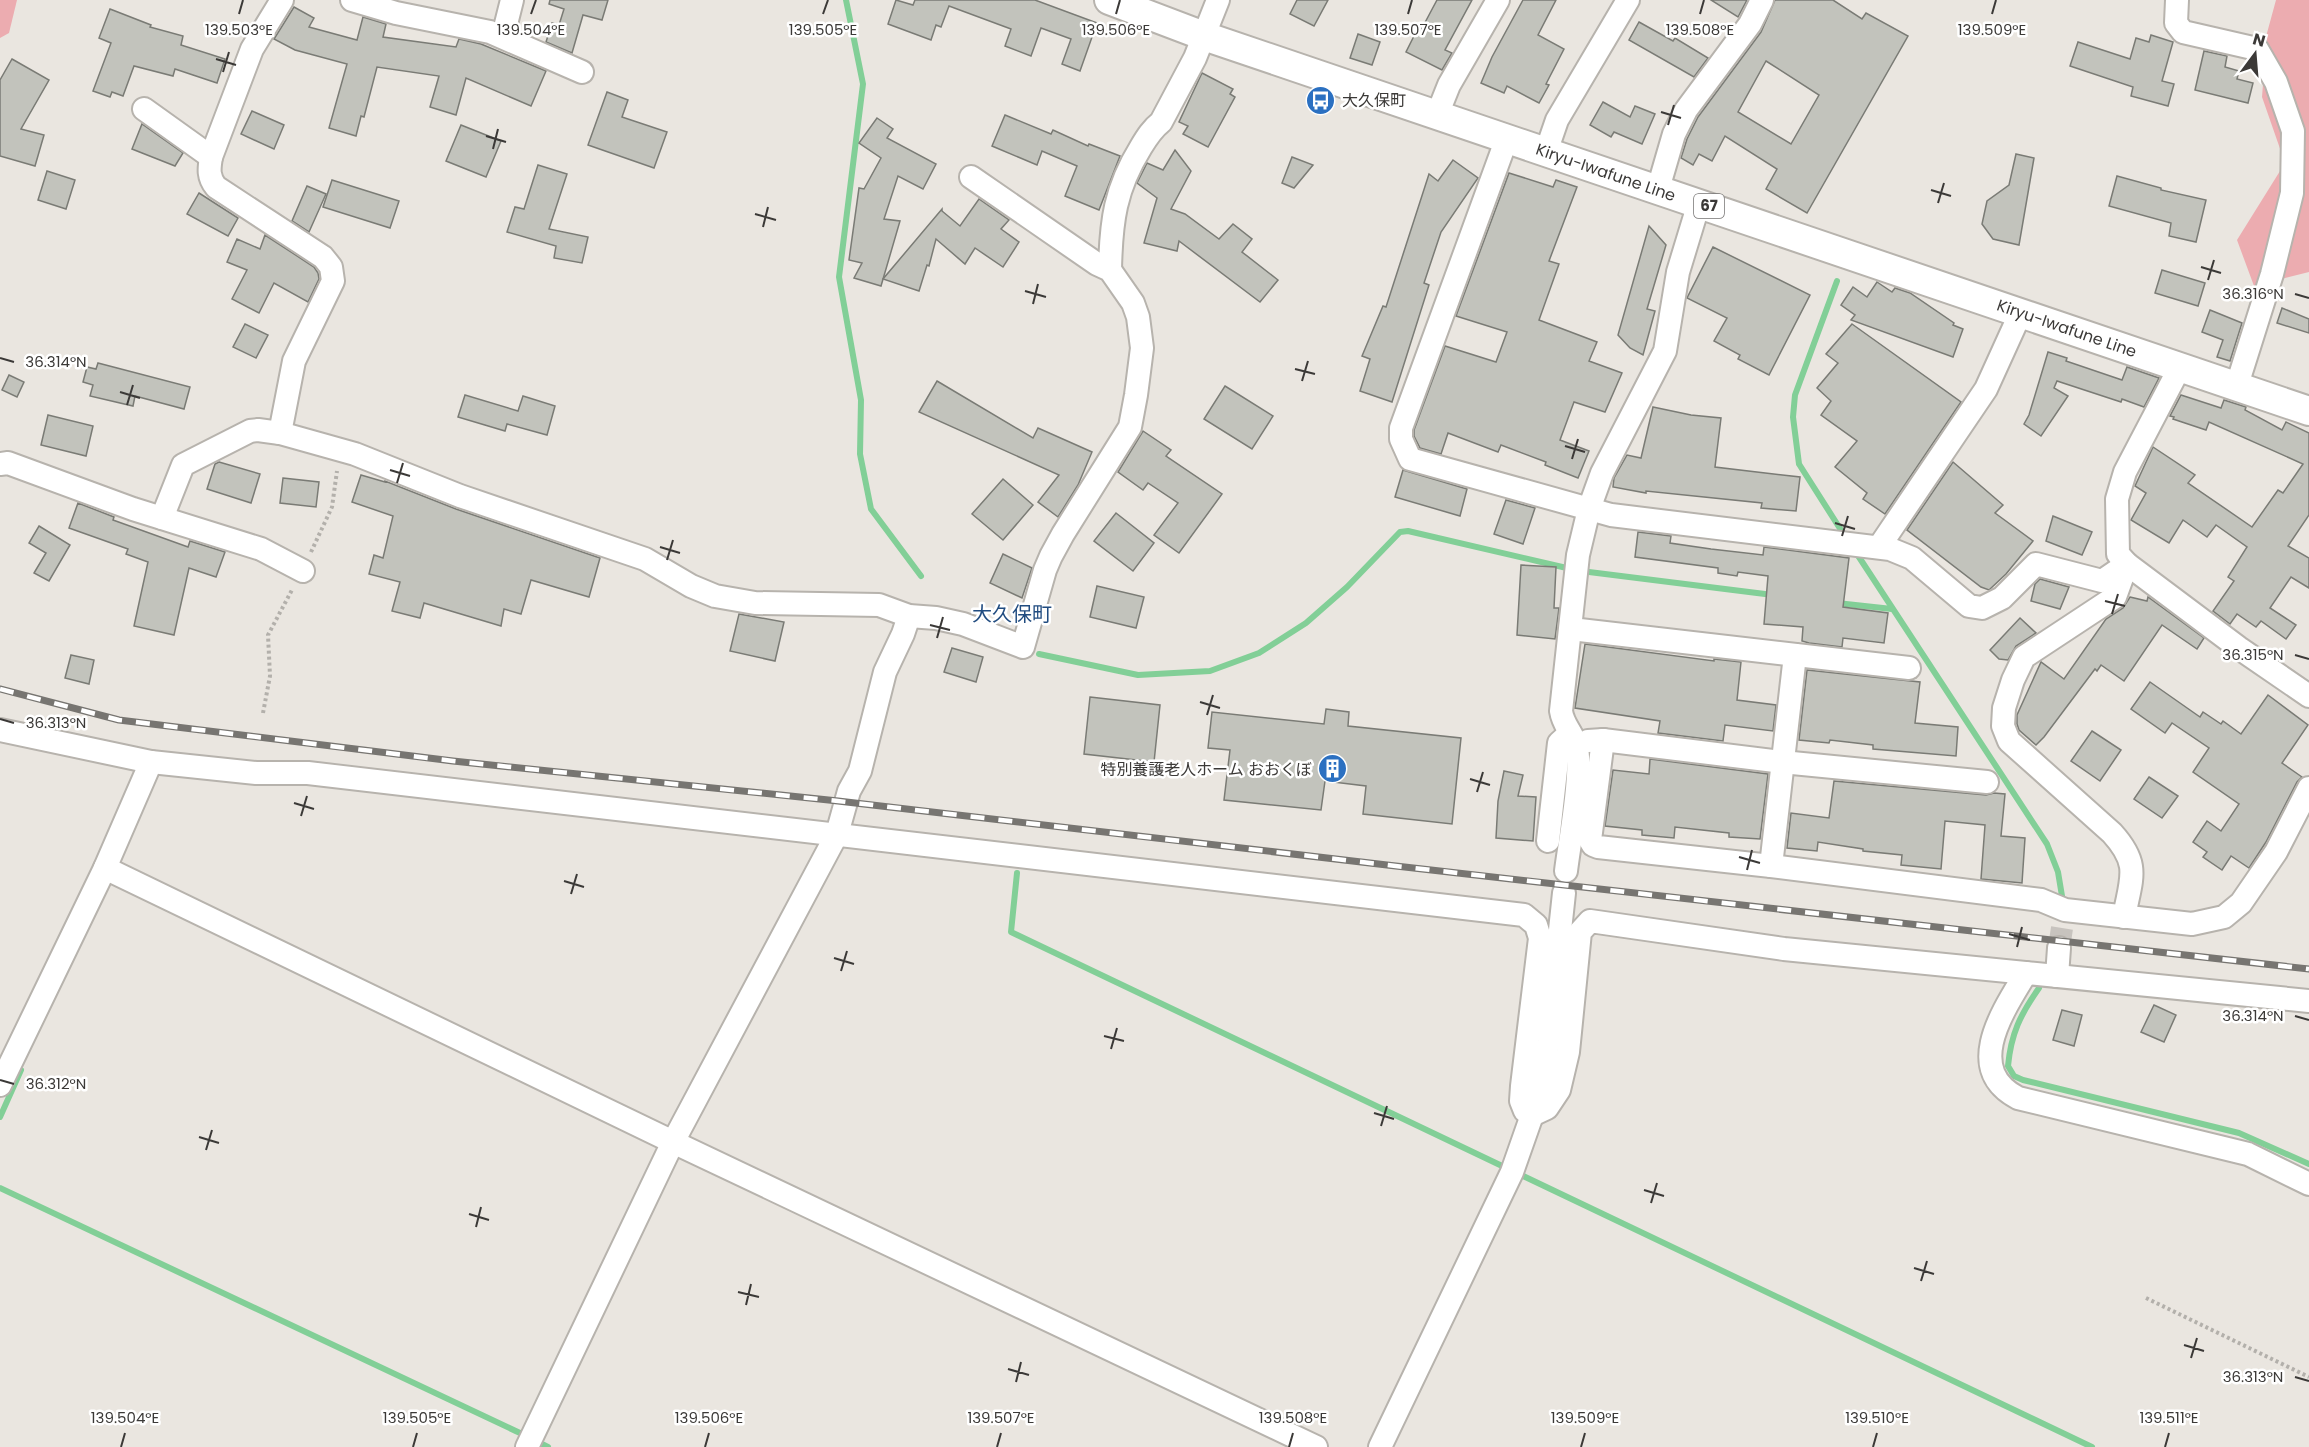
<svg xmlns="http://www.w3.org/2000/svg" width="2309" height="1447" viewBox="0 0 2309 1447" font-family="Poppins,'Noto Sans JP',sans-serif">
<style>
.green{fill:#ecacb0}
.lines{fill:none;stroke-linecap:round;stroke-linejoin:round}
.stream{stroke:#82cf97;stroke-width:6}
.building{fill:#c2c3bc;stroke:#7a7b75;stroke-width:1.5;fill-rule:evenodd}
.minor-tunnel{stroke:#c7c3be;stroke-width:22;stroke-dasharray:22 11;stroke-linecap:butt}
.minor-casing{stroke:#b7b3ad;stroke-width:26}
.major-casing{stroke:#b7b3ad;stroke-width:32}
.path{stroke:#b3b0ab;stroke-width:4;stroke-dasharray:3 3;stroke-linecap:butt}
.minor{stroke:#fff;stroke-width:22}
.major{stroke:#fff;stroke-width:28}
.rail-casing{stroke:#777571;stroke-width:7}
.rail{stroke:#fff;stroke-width:4.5;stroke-dasharray:14;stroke-linecap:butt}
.ticks{fill:none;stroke:#3b3937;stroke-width:2}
.labels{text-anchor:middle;stroke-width:5;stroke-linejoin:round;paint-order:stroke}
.shield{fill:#fff;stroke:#767473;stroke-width:1.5}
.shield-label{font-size:15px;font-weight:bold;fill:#3b3937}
.poi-label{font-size:16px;fill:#3b3937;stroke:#fff;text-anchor:start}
.street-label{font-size:16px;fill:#3b3937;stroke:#fff}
.quarter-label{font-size:20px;fill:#214c80;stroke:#fff}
.ticks-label{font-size:15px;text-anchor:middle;fill:#3b3937;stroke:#fff;stroke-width:5;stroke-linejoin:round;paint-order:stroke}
</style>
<rect width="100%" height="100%" fill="#eae6e0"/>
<g class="green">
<path d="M0 0H17L9 33 0 38Z"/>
<path d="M2276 0H2309V272L2254 286 2237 240 2285 163 2262 97 2267 33Z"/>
</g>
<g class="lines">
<g class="stream">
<path d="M846 0 863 84 839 277 861 400 860 454 871 509 921 576"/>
<path d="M1837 281 1795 395 1793 417 1799 464 1846 538"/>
<path d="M1855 551 2047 844 2058 872 2063 902"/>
<path d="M1581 571 1773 595"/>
<path d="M1837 603 1892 609"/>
<path d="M1039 654 1138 675 1210 671 1259 653 1306 623 1347 587 1400 532 1408 531 1571 569"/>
<path d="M1017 873 1011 932 2092 1447"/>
<path d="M2039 988C2020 1015 2011 1034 2008 1066L2014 1076 2023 1080 2239 1133 2309 1164"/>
<path d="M0 1117 21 1070"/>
<path d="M0 1188 520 1433"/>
<path d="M542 1444 548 1447"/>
</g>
</g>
<g class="building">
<path d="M550 0H608L602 20 583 15 572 53 546 42 552 23 559 25 564 9 549 4Z"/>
<path d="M896 0 913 5 915 0H1035L1097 23 1080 71 1062 64 1071 39 1041 28 1031 56 1005 46 1011 29 949 6 941 27 936 25 931 40 888 24Z"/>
<path d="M1297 0H1328L1314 26 1290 14Z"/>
<path d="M1437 0H1472L1445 50 1452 53 1442 70 1406 52 1418 28 1421 30Z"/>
<path d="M1523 0H1556L1538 35 1564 49 1546 84 1549 85 1539 103 1507 86 1504 93 1481 83 1492 57Z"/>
<path d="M1711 0H1747L1738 17Z"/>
<path d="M1775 0H1833L1862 19 1866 13 1908 36 1807 213 1766 189 1777 169 1725 136 1712 161 1699 154 1693 165 1681 158 1687 139 1698 117 1761 32ZM1766 61 1819 95 1791 144 1738 112Z"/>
<path d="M294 7 314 18 309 27 357 40 363 17 386 24 383 37 456 47 459 39 481 44 546 71 531 106 466 78 456 115 430 107 439 76 377 67 364 117 361 116 356 136 329 128 347 64 295 50 274 39Z"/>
<path d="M110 9 151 25 150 27 183 36 181 45 225 59 217 83 175 69 173 76 134 66 123 96 112 92 110 97 93 91 111 43 99 38Z"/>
<path d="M1639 22 1673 41 1675 38 1708 58 1694 77 1629 40Z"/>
<path d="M1358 34 1380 42 1372 65 1350 58Z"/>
<path d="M2151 35 2173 42 2162 81 2174 84 2168 106 2131 96 2133 87 2070 66 2078 42 2130 59 2136 38 2149 42Z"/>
<path d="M2204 51 2227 56 2225 67 2239 71 2237 79 2253 83 2248 103 2195 90Z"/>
<path d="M12 59 49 80 21 129 44 135 35 166 0 156V80Z"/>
<path d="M1202 73 1233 89 1230 94 1235 97 1208 147 1183 134 1188 126 1179 122Z"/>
<path d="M607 92 628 100 622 117 667 132 654 168 588 145Z"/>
<path d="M1603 102 1630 117 1635 106 1655 114 1642 144 1614 132 1611 137 1590 125Z"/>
<path d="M252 111 284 125 274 149 241 134Z"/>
<path d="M1005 115 1051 134 1053 130 1088 146 1089 144 1120 156 1099 210 1065 196 1077 166 1042 151 1037 165 992 146Z"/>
<path d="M877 118 893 129 887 138 936 164 923 189 898 176 884 219 900 221 881 286 854 278 862 263 849 260 859 188 864 189 881 158 859 143Z"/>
<path d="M142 124 183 153 175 166 132 149Z"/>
<path d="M461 125 501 141 486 177 446 161Z"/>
<path d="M1175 150 1191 171 1171 209 1185 214 1219 239 1233 224 1252 239 1242 252 1278 280 1260 302 1179 241 1177 251 1144 243 1157 198 1137 183 1147 163 1163 170Z"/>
<path d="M2016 154 2034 158 2019 245 1993 239 1982 224 1987 201 2009 185Z"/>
<path d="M1292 157 1313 165 1294 188 1282 183Z"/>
<path d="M1453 160 1478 178 1441 232 1424 283 1429 285 1392 402 1360 391 1370 359 1362 356 1383 306 1386 307 1429 174 1438 181Z"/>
<path d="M538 165 567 174 549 229 588 237 582 263 554 258 556 246 507 232 515 207 524 209Z"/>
<path d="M47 171 75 180 66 209 38 200Z"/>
<path d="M1509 173 1553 187 1556 180 1577 187 1549 261 1559 264 1539 320 1597 342 1589 361 1622 373 1605 412 1574 402 1560 440 1589 451 1578 478 1545 465 1546 462 1501 445 1498 452 1448 433 1441 454 1420 448 1414 436V430L1445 346 1496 362 1507 332 1456 316Z"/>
<path d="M2117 176 2161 188V190L2206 200 2196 242 2169 236 2171 223 2109 206Z"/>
<path d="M332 180 399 201 390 228 323 207Z"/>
<path d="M307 186 326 194 309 232 292 221Z"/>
<path d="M199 193 238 218 228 236 187 214Z"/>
<path d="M979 199 1009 220 1001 229 1019 242 1003 267 975 248 965 264 936 239 929 266 927 265 919 291 883 279 942 209V211L960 226Z"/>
<path d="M1649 226 1666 245 1647 309 1655 311 1643 355 1630 348 1618 335Z"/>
<path d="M265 235 314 267 318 273 319 279 308 302 274 283 259 313 232 299 247 270 227 262 237 239 260 249Z"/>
<path d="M1713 247 1810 295 1769 375 1738 359 1740 355 1714 341 1727 318 1687 298Z"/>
<path d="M2162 270 2205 283 2198 306 2155 293Z"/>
<path d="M1877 282 1892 292 1895 288 1910 293 1954 323 1953 325 1963 329 1953 357 1851 320 1855 315 1841 305 1853 287 1867 297Z"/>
<path d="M2282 308 2309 319V333L2277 323Z"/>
<path d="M2210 310 2242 323 2230 361 2217 357 2223 340 2202 332Z"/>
<path d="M245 324 268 335 256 358 233 347Z"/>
<path d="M1852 324 1961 402 1885 514 1863 499 1867 493 1835 467 1857 441 1821 415 1831 401 1817 388 1838 363 1826 354Z"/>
<path d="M2048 352 2067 358 2066 361 2122 380 2127 367 2159 378 2144 407 2122 399 2121 402 2057 381 2054 388 2068 396 2041 436 2024 424 2029 415Z"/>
<path d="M98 363 190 387 184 409 135 396 133 406 90 396 93 385 83 382 87 367 96 369Z"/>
<path d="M9 375 24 382 17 397 2 390Z"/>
<path d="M937 381 1033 438 1038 428 1092 452 1078 485 1058 517 1038 502 1059 475 919 412Z"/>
<path d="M1225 386 1273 416 1252 449 1204 419Z"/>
<path d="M465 395 518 411 523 396 555 406 547 435 507 424 505 431 458 417Z"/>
<path d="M2181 395 2221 408 2224 400 2246 407 2245 410 2282 430 2286 422 2309 433V515L2288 546 2309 558V588L2291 577 2270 608 2296 625 2286 639 2261 621 2256 627 2237 614 2230 624 2213 611 2234 581 2228 577 2247 547 2216 525 2207 537 2183 520 2169 543 2131 520 2146 493 2135 486 2153 447 2195 475 2188 483 2252 527 2278 490 2283 493 2303 464 2209 422 2206 430 2173 419 2174 417 2170 416Z"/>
<path d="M1653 407 1691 415 1721 418 1715 467 1800 477 1796 511 1761 508 1762 503 1646 491V493L1613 487 1614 478 1627 455 1641 458Z"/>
<path d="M48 415 93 426 86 456 41 445Z"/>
<path d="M1143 431 1171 450 1166 456 1222 494 1179 553 1154 535 1178 503 1148 483 1143 490 1118 472Z"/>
<path d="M219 462 260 474 251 503 207 489 215 464Z"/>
<path d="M1953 462 2003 505 1995 513 2033 541 2006 574 1989 590 1981 587 1907 530Z"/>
<path d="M1403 470 1467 489 1460 516 1395 497Z"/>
<path d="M361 475 385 482V481L456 509 600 558 589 597 531 580 521 614 504 609 501 626 424 603 420 618 392 611 400 582 369 574 374 555 383 558 393 516 352 502Z"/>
<path d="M283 478 319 482 316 507 280 503Z"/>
<path d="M1003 479 1033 505 1003 540 972 514Z"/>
<path d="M1506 500 1535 508 1523 544 1494 534Z"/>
<path d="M78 503 114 517 113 520 188 547 190 541 225 552 216 577 189 568 174 635 134 626 148 562 126 554 128 549 69 528Z"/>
<path d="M1116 513 1154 543 1133 571 1094 541Z"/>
<path d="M2053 516 2092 532 2082 555 2046 541Z"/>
<path d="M39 526 70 545 49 581 34 573 46 553 29 543Z"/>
<path d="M1638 532 1671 536 1670 543 1711 549 1763 555 1764 547 1849 558 1843 607 1888 613 1884 643 1843 638 1842 647 1809 643 1802 641 1803 627 1764 624 1768 576 1738 572 1737 576 1718 573V568L1635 557Z"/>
<path d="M1003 554 1032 568 1022 598 990 583Z"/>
<path d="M1521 565 1556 567 1554 608H1559L1555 639 1517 635Z"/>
<path d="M2040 579 2069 587 2060 609 2031 601 2035 584Z"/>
<path d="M1097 586 1144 597 1136 628 1090 617Z"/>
<path d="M2130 597 2147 601 2148 597 2204 638 2197 649 2162 625 2124 681 2101 665 2097 671 2095 669 2044 737 2036 745 2019 730 2017 724V715L2041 662 2064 679 2106 619 2123 608Z"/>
<path d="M739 614 784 622 775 661 730 651Z"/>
<path d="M2020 618 2036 633 2016 646 2008 660 1999 659 1990 650Z"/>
<path d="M1585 644 1714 661V659L1741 662 1737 700 1776 705 1773 731 1725 725 1723 741 1658 733 1660 721 1575 708Z"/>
<path d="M952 648 983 657 976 682 944 672Z"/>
<path d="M71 655 94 660 89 684 65 678Z"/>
<path d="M1807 670 1920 682 1915 723 1958 727 1956 756 1873 749V745L1830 740 1829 743 1799 740Z"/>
<path d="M2150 682 2200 717 2203 712 2221 724 2223 721 2241 734 2268 695 2308 725 2282 763 2302 777 2297 782 2266 842 2249 868 2231 856 2222 870 2203 857 2207 852 2193 842 2207 821 2221 831 2239 804 2193 772 2209 748 2172 723 2165 733 2131 709Z"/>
<path d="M1090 697 1160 705 1154 762 1084 754Z"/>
<path d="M1326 709 1349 712 1348 726 1461 738 1452 824 1363 814 1366 786 1325 781 1321 810 1224 800 1230 750 1208 748 1212 712 1324 724Z"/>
<path d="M2092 731 2121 750 2100 781 2071 761Z"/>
<path d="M1650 759 1768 774 1760 839 1729 837V833L1675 827 1674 838 1642 835V830L1605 826 1613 770 1649 774Z"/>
<path d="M1504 771 1523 775 1518 796 1536 797 1533 841 1496 838 1498 801Z"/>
<path d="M2149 777 2178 796 2162 818 2134 799Z"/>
<path d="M1834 781 1986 795 1994 793 2005 794 2001 836 2025 838 2022 883 1981 879 1985 825 1945 821 1941 869 1901 865 1902 855 1863 851V849L1818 842 1817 851 1787 848 1791 813 1829 818Z"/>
<path d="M2154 1005 2176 1015 2164 1042 2141 1032Z"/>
<path d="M2062 1010 2082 1015 2074 1046 2053 1040Z"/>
</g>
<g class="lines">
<path class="minor-tunnel" d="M2059 948 2062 928"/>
<defs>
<g id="minor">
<path d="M352 0 396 13 490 32 582 72"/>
<path d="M2177 0 2176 23 2183 32 2257 49 2276 82 2293 131 2292 193 2272 274 2237 385"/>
<path d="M503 36 512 0"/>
<path d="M144 109 211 157"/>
<path d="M1437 115 1449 85 1498 0"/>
<path d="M1507 138 1401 428V439L1410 459 1611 515 1890 549 1912 558 1969 606 1982 608 2002 598 2036 564 2102 581 2127 564"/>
<path d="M1546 152 1557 120 1628 0"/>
<path d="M1658 189 1674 134 1686 110 1750 24 1762 0"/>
<path d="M1110 270C1111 221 1115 189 1141 147 1147 137 1152 129 1161 122L1195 58 1218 0"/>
<path d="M2180 367 2125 472 2117 499 2118 554 2127 564 2239 648 2309 696"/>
<path d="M280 433 294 361 333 281 331 267 323 257 216 187C208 177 209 169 211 157L252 49 282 0"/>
<path d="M0 464 8 463 133 509 261 549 303 571"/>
<path d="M162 518 183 465 250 431 258 430 280 433 355 454 460 496 645 559 691 586 715 596 755 603 879 605 909 616 936 618 963 624 1023 647 1045 570 1051 556 1063 534 1130 427 1136 395 1142 348 1138 317 1133 303 1110 270 1097 264 971 177"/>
<path d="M1879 547 1986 389 2021 312"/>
<path d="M1571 629 1909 668"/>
<path d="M0 730 151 762 256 773H308L1524 915 1536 925 1540 938 1522 1086 1521 1101 1525 1111 1532 1115 1547 1108 1559 1090 1568 1052 1580 932 1590 921 1784 949 2309 1001"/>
<path d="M1603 740 1590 840 1593 845 1598 847 1771 866 2041 900 2065 910 2192 924 2224 917 2241 903 2276 852 2309 788"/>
<path d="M1588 741 1603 740 1782 762 1987 782"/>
<path d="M1548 841 1559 743 1570 733"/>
<path d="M1771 866 1795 655"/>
<path d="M105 868 673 1142 1316 1447"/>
<path d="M1566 871C1569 845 1584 767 1576 745 1572 732 1563 725 1561 711L1578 555 1589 509 1602 473 1665 351 1678 272 1699 203"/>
<path d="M2124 917C2131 878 2141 865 2112 833L2009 741 2003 726 2004 708 2013 680 2024 657 2115 597 2127 564"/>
<path d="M2026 973C2003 1011 1963 1069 2018 1098L2248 1154 2309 1184"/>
<path d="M2057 976 2059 948"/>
<path d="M0 1085 105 868 151 762"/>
<path d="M527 1447 673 1142 837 834 849 791 860 771 885 672 903 634 909 616"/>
<path d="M1380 1447 1512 1172 1532 1115 1541 1084 1548 1042 1564 893"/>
</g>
<path id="major" d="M1109 0 1204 36 2309 411"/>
</defs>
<use href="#minor" class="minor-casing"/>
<use href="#major" class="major-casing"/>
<g class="path">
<path d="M311 552 332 507 337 471"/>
<path d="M263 713 270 676 268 635 293 588"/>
<path d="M2146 1298 2309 1377"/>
</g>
<use href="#minor" class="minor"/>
<use href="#major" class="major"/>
<defs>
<path id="rail" d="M0 689 119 720 453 761 838 801 1387 865 2309 969"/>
</defs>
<use href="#rail" class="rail-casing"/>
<use href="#rail" class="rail"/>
</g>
<path class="ticks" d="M239 14 243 0M531 14 536 0M823 14 828 0M1116 14 1120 0M1408 14 1412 0M1700 14 1704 0M1992 14 1996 0M216 59 236 65M223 72 229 52M1661 112 1681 118M1668 125 1674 105M486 136 506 142M493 149 498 129M1931 190 1951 196M1938 203 1944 183M755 214 776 220M763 227 768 207M2201 267 2221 273M2208 280 2214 260M1025 291 1046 297M2295 294 2309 298M1033 304 1038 284M0 358 14 362M1295 369 1315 374M1302 381 1308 361M120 392 140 398M127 405 133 385M1565 446 1585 452M1572 459 1578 439M390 470 410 476M397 483 403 463M1835 523 1855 529M1842 536 1848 516M660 547 680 553M667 560 673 540M2105 601 2125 606M2112 614 2118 594M930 625 950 630M937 638 943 617M2295 655 2309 659M1200 702 1220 708M1207 715 1213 695M0 719 14 723M1470 779 1490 785M1477 792 1483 772M294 803 314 809M301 816 307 796M1739 857 1760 863M1747 870 1752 850M564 881 584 887M571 894 577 874M2009 934 2030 940M2017 947 2022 927M834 958 854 964M841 971 847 951M2295 1016 2309 1020M1104 1036 1124 1041M1111 1049 1117 1028M0 1080 14 1084M1374 1113 1394 1119M1381 1126 1387 1106M199 1137 219 1143M206 1150 212 1130M1644 1190 1664 1196M1651 1203 1657 1183M469 1214 489 1220M476 1227 481 1207M1914 1268 1934 1274M1921 1281 1927 1261M738 1292 759 1297M746 1305 751 1284M2184 1345 2204 1351M2191 1358 2197 1338M1008 1369 1029 1375M2295 1377 2309 1381M1016 1382 1021 1362M121 1447 125 1433M413 1447 417 1433M705 1447 709 1433M997 1447 1001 1433M1289 1447 1293 1433M1581 1447 1585 1433M1873 1447 1877 1433M2165 1447 2169 1433"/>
<defs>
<symbol id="bus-disc" viewBox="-11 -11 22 22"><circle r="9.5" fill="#2b70c1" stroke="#fff"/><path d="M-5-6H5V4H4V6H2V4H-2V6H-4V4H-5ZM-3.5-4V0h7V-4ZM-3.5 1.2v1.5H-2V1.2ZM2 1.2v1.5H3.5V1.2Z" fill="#fff"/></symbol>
<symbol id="building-disc" viewBox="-11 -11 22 22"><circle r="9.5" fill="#2b70c1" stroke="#fff"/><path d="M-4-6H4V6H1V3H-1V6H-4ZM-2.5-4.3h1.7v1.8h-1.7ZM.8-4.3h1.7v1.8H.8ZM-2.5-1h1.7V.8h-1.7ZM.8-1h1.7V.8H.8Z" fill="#fff"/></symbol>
</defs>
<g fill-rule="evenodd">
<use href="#bus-disc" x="1304" y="84" width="33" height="33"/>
<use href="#building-disc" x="1316" y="752" width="33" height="33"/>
</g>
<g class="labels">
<rect class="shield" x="1694" y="194" width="30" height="24" rx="4.5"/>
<g class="shield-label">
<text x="1709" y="211">67</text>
</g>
<g class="poi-label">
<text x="1342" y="106">大久保町</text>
<text x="1312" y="775" text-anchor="end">特別養護老人ホーム おおくぼ</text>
</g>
<g class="street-label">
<text transform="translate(1606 172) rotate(19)" y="6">Kiryu-Iwafune Line</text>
<text transform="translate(2067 328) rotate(19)" y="6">Kiryu-Iwafune Line</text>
</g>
<g class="quarter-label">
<text x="1012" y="621">大久保町</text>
</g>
</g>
<g class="ticks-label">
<text x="239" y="35">139.503°E</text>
<text x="531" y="35">139.504°E</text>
<text x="823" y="35">139.505°E</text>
<text x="1116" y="35">139.506°E</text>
<text x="1408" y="35">139.507°E</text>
<text x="1700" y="35">139.508°E</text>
<text x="1992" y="35">139.509°E</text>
<text x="2253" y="299">36.316°N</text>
<text x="56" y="367">36.314°N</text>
<text x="2253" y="660">36.315°N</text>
<text x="56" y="728">36.313°N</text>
<text x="2253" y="1021">36.314°N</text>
<text x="56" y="1089">36.312°N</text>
<text x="2253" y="1382">36.313°N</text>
<text x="125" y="1423">139.504°E</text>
<text x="417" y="1423">139.505°E</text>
<text x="709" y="1423">139.506°E</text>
<text x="1001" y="1423">139.507°E</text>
<text x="1293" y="1423">139.508°E</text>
<text x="1585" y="1423">139.509°E</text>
<text x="1877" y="1423">139.510°E</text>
<text x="2169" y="1423">139.511°E</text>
</g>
<g transform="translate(2255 54) rotate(16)" stroke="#ffffff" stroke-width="4.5" paint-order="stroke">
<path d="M0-4.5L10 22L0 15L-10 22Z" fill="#3b3937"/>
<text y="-9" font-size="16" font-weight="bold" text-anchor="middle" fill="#3b3937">N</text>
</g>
</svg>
